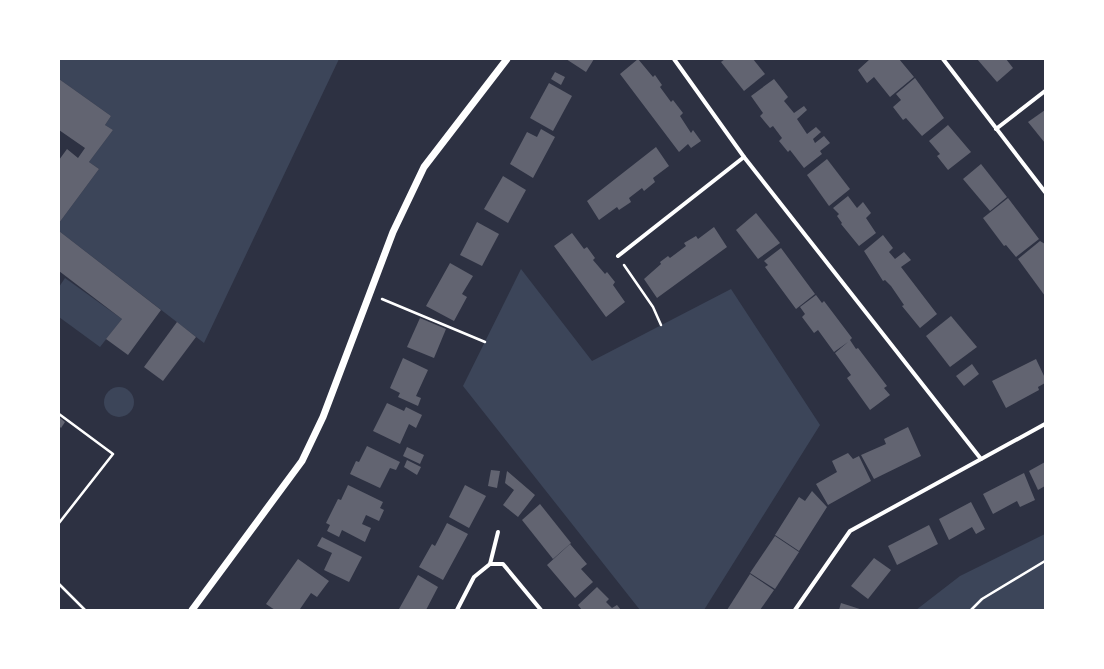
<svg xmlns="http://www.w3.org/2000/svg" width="1104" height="669" viewBox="0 0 1104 669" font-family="'Fira Sans Condensed',sans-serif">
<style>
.green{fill:#3c4559}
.building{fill:#626471}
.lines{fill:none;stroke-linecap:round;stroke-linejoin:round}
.path{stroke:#fff;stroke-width:2.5}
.minor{stroke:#fff;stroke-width:4}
.tertiary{stroke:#fff;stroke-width:7}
</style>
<rect width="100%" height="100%" fill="#2d3142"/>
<g class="green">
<path d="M59 59H339L204 343 59 231V223L99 169 89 162 113 130 105 125 111 116 59 79Z"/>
<path d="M521 269 592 361 731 289 820 425 704 610H640L463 386Z"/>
<path d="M65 278 122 319 100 347 59 317V287Z"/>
<circle cx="119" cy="402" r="15"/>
<path d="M1045 534V610H916L960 576Z"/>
</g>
<g class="building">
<path d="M566 59H594L586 72Z"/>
<path d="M638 59 653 77 655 75 662 85 660 87 671 102 673 100 683 113 680 116 691 133 693 130 701 141 691 148 688 144 679 152 620 74Z"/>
<path d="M725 59H753L765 74 744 91 721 62Z"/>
<path d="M870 59H899L914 77 890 97 874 77 867 83 858 70Z"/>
<path d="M977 59H1006L1013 68 997 82Z"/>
<path d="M555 72 565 77 561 85 551 79Z"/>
<path d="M915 78 944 118 922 136 906 118 903 120 893 107 901 100 896 94Z"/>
<path d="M59 79 111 116 105 125 113 130 89 162 99 169 59 223V160L67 149 78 158 85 148 59 130Z"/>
<path d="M774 79 788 97 784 101 794 113 804 106 807 110 797 119 807 134 816 127 821 132 813 139 815 143 824 136 830 143 820 151 822 154 804 168 790 150 788 152 779 141 782 138 773 126 770 128 760 116 763 113 751 96Z"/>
<path d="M549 83 572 96 553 131 530 118Z"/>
<path d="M1045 110V143L1028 122Z"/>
<path d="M948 125 971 152 948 170 937 156 940 154 929 141Z"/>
<path d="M541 129 555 137 533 178 510 164 527 132 537 137Z"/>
<path d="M656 147 669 166 653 178 655 182 644 191 642 188 629 198 631 202 619 210 617 207 599 220 587 201Z"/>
<path d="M827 159 850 189 829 206 807 175Z"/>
<path d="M981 164 1007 197 990 211 963 179Z"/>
<path d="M503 176 526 190 508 223 484 209Z"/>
<path d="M848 196 857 208 863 202 871 213 866 218 876 233 859 246 841 224 842 223 837 216 839 214 833 208Z"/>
<path d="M1008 198 1039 239 1016 257 1006 245 1004 246 983 218Z"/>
<path d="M756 213 780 243 758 259 736 230Z"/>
<path d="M477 222 499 234 482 266 460 255Z"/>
<path d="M714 227 727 247 657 298 644 279 661 264 660 262 668 256 670 258 686 246 684 243 696 236 698 239Z"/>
<path d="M59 231 161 310 128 355 106 339 122 319 59 271Z"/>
<path d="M572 233 584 249 587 247 595 258 593 260 605 274 607 272 615 282 613 285 625 302 606 317 554 246Z"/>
<path d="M883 235 893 248 889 252 895 259 904 252 911 260 901 267 937 314 920 328 902 306 904 305 891 286 885 280 883 281 864 251Z"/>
<path d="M1040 241 1045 244V296L1018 259Z"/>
<path d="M781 248 815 294 796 309 765 267 768 265 764 261Z"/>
<path d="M450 263 473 276 462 294 467 297 454 321 426 306Z"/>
<path d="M816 295 822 303 824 301 852 338 850 340 856 349 858 348 887 386 884 388 890 395 870 410 847 378 851 375 835 353 848 342 834 352 818 330 814 333 802 317 805 314 800 307Z"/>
<path d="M951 316 977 347 950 367 926 336Z"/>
<path d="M420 318 446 329 434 358 407 347Z"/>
<path d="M177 322 196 337 163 381 144 367Z"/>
<path d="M403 358 428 370 416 396 421 398 418 406 398 397 400 393 390 388Z"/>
<path d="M1036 359 1045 378V383L1038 387 1039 390 1006 408 992 381Z"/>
<path d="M972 364 979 374 964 386 956 376Z"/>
<path d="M387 403 404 411 406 407 422 415 416 428 409 424 400 444 373 431Z"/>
<path d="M59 417 65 422 61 428 59 426Z"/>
<path d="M908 427 921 456 874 479 861 455 886 444 884 439Z"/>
<path d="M367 446 400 462 396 470 390 468 380 488 350 474 356 461 359 462Z"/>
<path d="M407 447 424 455 420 464 403 456Z"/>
<path d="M848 453 853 459 859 456 871 481 828 505 816 484 837 472 832 461Z"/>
<path d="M407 460 421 467 417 475 404 467Z"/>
<path d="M1045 462V486L1038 490 1029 471Z"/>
<path d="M491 470 500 471 497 488 488 486Z"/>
<path d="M507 471 535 495 518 517 503 505 514 490 505 483Z"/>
<path d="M1024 473 1035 500 1020 507 1017 501 993 514 983 494Z"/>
<path d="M348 485 383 502 380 508 384 510 379 521 366 515 362 524 371 528 365 542 342 530 339 537 327 531 330 525 326 523 338 499 341 500Z"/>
<path d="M465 485 486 496 469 528 449 517Z"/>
<path d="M812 491 827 507 799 551 775 535 799 497 805 501Z"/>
<path d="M971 502 985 529 976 534 972 527 949 540 939 519Z"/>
<path d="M540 504 571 543 553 559 522 520Z"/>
<path d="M447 523 468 534 443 580 419 567 432 544 435 546Z"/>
<path d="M929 525 938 544 897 565 888 546Z"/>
<path d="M775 536 799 552 775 589 750 573Z"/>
<path d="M322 537 362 557 349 582 324 570 332 553 317 546Z"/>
<path d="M570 544 587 564 581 569 593 582 575 598 547 565Z"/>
<path d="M874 558 891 570 868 599 851 586Z"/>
<path d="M298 559 329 581 317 597 311 593 300 609 301 610H275L266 604Z"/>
<path d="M750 574 774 590 760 610H727Z"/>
<path d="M418 575 438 587 426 610H400L399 609Z"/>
<path d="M597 587 609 599 606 602 612 608 617 605 621 610H582L578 605Z"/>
<path d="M841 603 863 610H839Z"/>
</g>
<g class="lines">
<g class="path">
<path d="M624 265 653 307 661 325"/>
<path d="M382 299 485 342"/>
<path d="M59 414 113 454 59 523"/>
<path d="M59 584 85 610"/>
<path d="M971 610 982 599 1045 561"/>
</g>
<g class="minor">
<path d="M674 59 744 157 981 459"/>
<path d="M943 59 1045 192"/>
<path d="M996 129 1045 91"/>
<path d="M618 256 744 157"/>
<path d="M490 564 498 532"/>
<path d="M457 610 474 577 490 564H503L541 610"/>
<path d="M795 610 850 531 1045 424"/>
</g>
<path class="tertiary" d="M192 610 302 461 323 417 393 232 424 167 507 59"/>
</g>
<rect width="1104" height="669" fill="none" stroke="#ffffff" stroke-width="120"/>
</svg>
